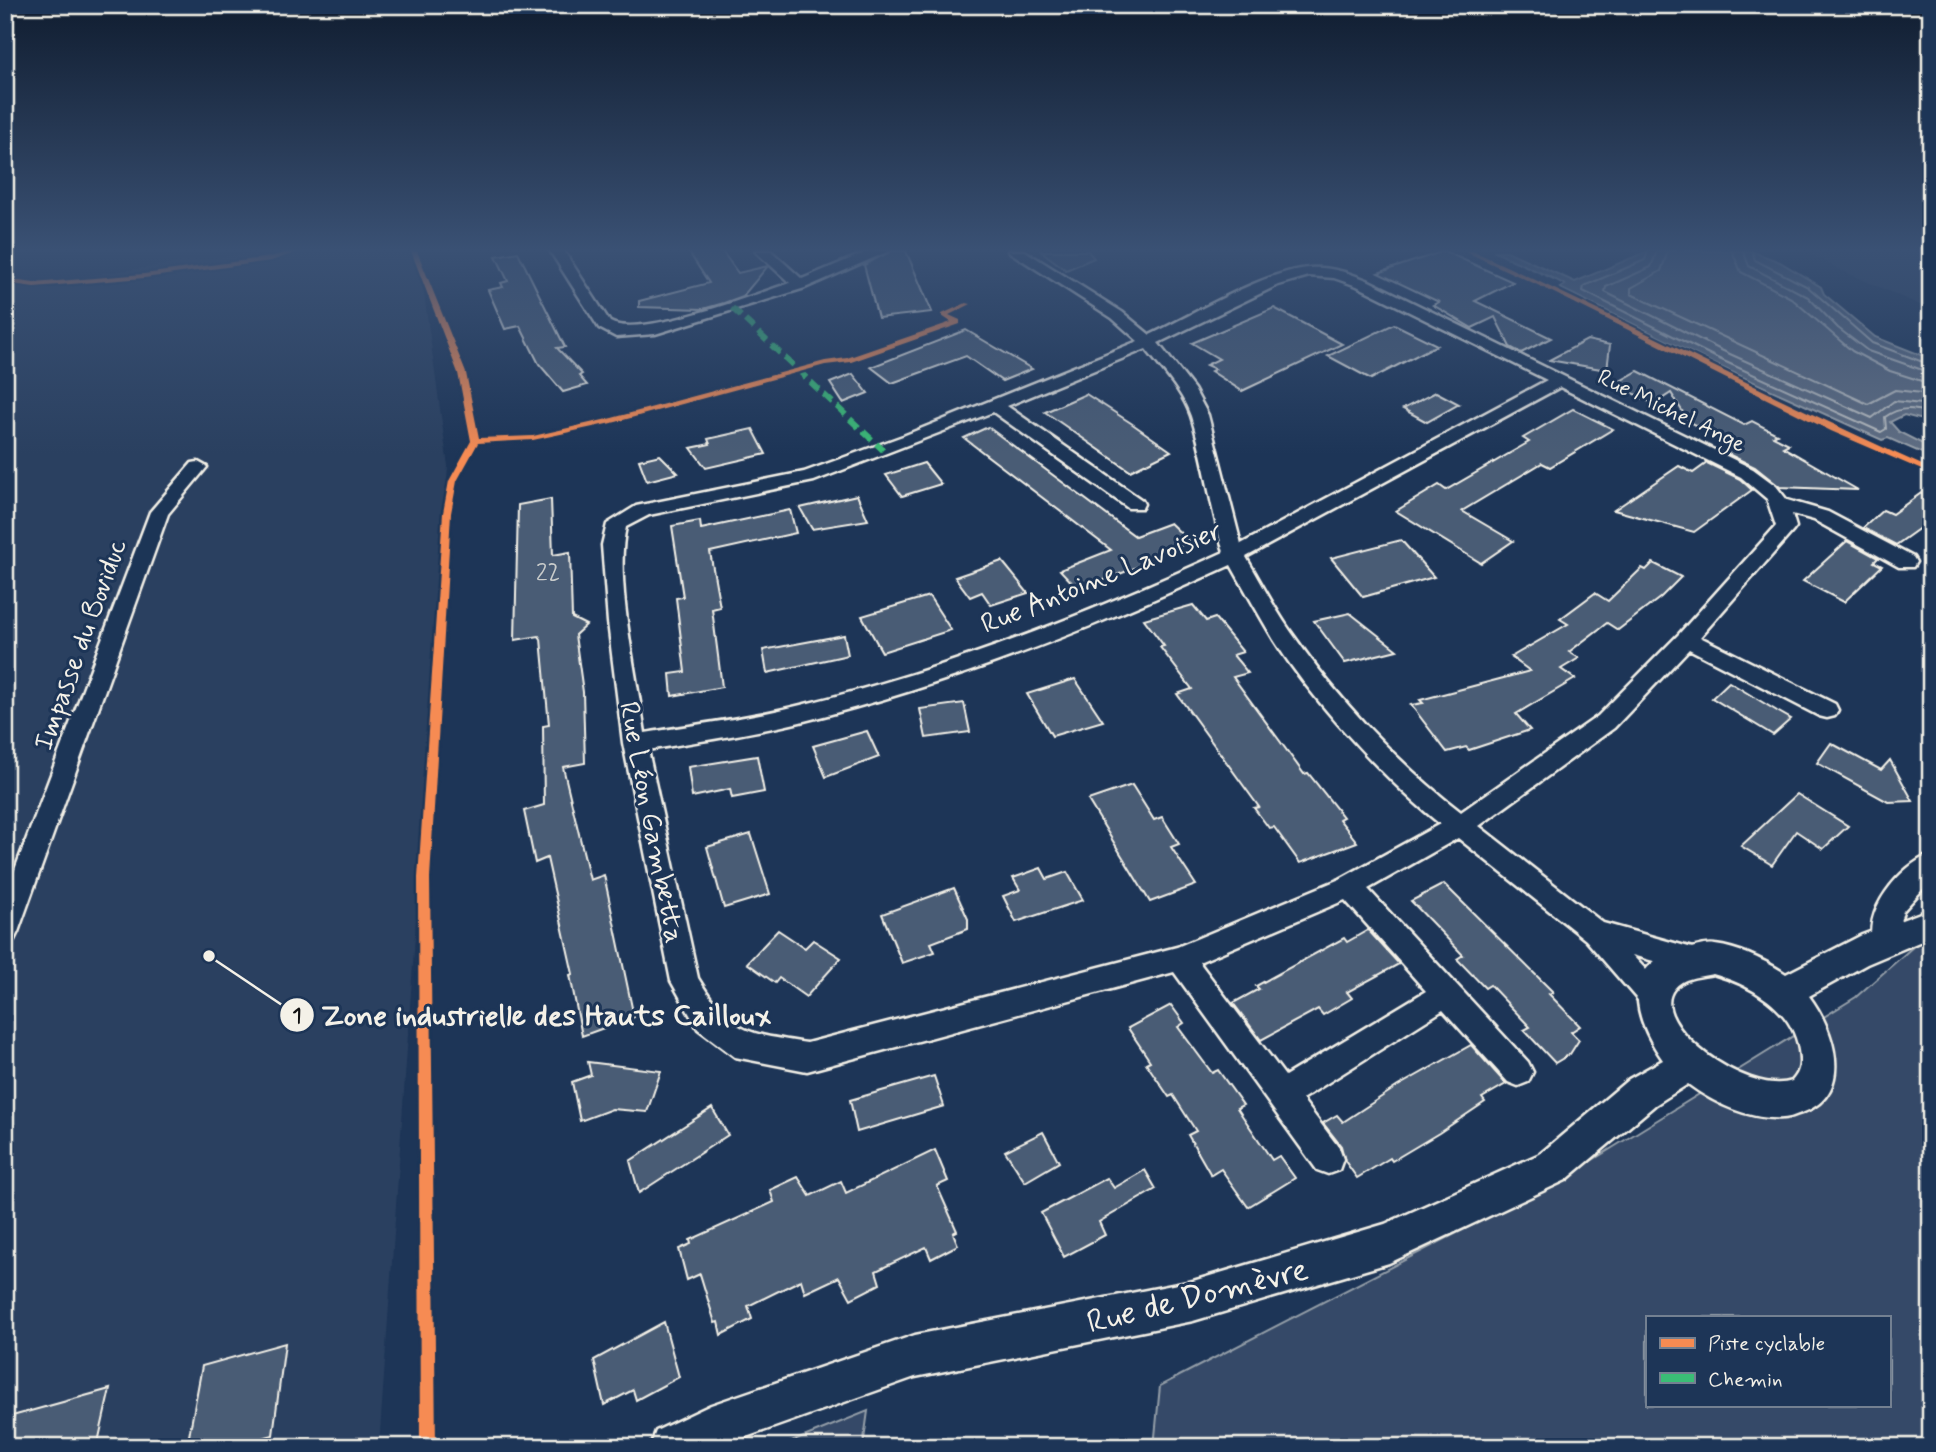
<svg xmlns="http://www.w3.org/2000/svg" width="1936" height="1452" viewBox="0 0 1936 1452" font-family="Mynerve,sans-serif">
<style>
.built{fill:#2a4060}
.green{fill:#354a67;stroke:#949ea8;stroke-width:2;fill-rule:evenodd}
.water{fill:#5e6d82;stroke:#9aa2ab;stroke-width:2}
.lines{fill:none;stroke-linecap:round;stroke-linejoin:round}
.shore{stroke:#b8bcbf;stroke-width:2}
.building{fill:#485b74;stroke:#f4f1e8;stroke-width:2}
.minor-casing{stroke:#f4f1e8;stroke-width:5}
.tertiary-casing{stroke:#f4f1e8;stroke-width:5}
.minor{fill:#1d3557;fill-rule:evenodd}
.tertiary{fill:#1d3557;fill-rule:evenodd}
.quiet{stroke:#3abd76;stroke-width:6;stroke-dasharray:12 6;stroke-linecap:butt}
.cycleway-casing{stroke:#1d3557;stroke-width:5}
.cycleway{fill:#f68b52;fill-rule:evenodd}
.labels{text-anchor:middle;stroke-width:6;stroke-linejoin:round;paint-order:stroke}
.far-street-label{font-size:23px;fill:#f4f1e8;stroke:#1d3557}
.number-label{font-size:24px;fill:#c9cccb}
.street-label{font-size:28px;fill:#f4f1e8;stroke:#1d3557}
.near-street-label{font-size:33px;fill:#f4f1e8;stroke:#1d3557}
.leader{fill:none;stroke:#f4f1e8;stroke-width:2.5}
.callout-dot{fill:#f4f1e8;stroke:#1d3557;stroke-width:2.5}
.mark-label{font-size:21px;text-anchor:middle;font-weight:bold;fill:#111}
.callout-label{font-size:30px;text-anchor:middle;font-weight:bold;fill:#f4f1e8;stroke:#1d3557;stroke-width:6;stroke-linejoin:round;paint-order:stroke}
</style>
<rect width="100%" height="100%" fill="#1d3557"/>
<filter id="ink" filterUnits="userSpaceOnUse"><feTurbulence type="fractalNoise" baseFrequency=".0143" numOctaves="2"/><feDisplacementMap in="SourceGraphic" scale="14" xChannelSelector="R" yChannelSelector="G"/><feConvolveMatrix kernelMatrix="1 2 1 2 8 2 1 2 1" color-interpolation-filters="sRGB"/></filter>
<g filter="url(#ink)">
<g class="built">
<path d="M266 251H418L448 466 379 1447H5V287Z"/>
<path d="M1806 251H1931V310L1836 268Z"/>
</g>
<g class="green">
<path d="M1041 251H1088L1094 258 1066 270Z"/>
<path d="M1931 931V1447H1154L1160 1386 1562 1179 1856 997ZM1647 1317H1889V1405H1647Z"/>
<path d="M868 1411 863 1447H779Z"/>
</g>
<path class="water" d="M1493 251H1507L1575 282 1648 251H1751L1780 262 1821 287 1824 294 1875 337 1931 359V422L1904 415 1890 422 1899 432 1931 448V457L1888 438 1882 440 1714 364 1560 288 1565 285 1556 280Z"/>
<g class="lines">
<g class="shore">
<path d="M1648 251 1645 260 1584 286 1583 291 1717 358 1881 432 1886 429 1885 417C1900 406 1914 408 1931 414"/>
<path d="M1657 251 1651 267 1606 287 1605 292 1721 350 1872 418 1894 401 1931 405"/>
<path d="M1668 251 1661 271 1631 288V294L1868 404 1895 390 1931 394"/>
<path d="M1732 251 1741 272 1791 298 1852 351 1890 371 1931 384"/>
<path d="M1743 251 1749 266 1808 297 1838 328 1868 351 1931 373"/>
<path d="M1752 251 1755 260 1808 287 1872 343 1931 365"/>
</g>
</g>
<g class="building">
<path d="M688 251H722L738 273 768 266 743 296 724 303 703 309 639 307V301L709 283Z"/>
<path d="M891 251H906L932 312 878 318 864 265Z"/>
<path d="M1444 251 1513 282 1475 301 1551 338 1521 353 1510 347 1495 317 1472 328 1433 305 1439 302 1378 273Z"/>
<path d="M518 252 565 347 557 348 582 374 579 376 587 385 563 392 539 364 520 326 505 329 488 290 503 287 501 283 508 281 496 256Z"/>
<path d="M1274 308 1342 344 1242 391 1211 371 1215 369 1206 365 1219 359 1192 343Z"/>
<path d="M1394 324 1437 345 1371 379 1328 356Z"/>
<path d="M966 330 1032 369 1002 381 966 356 892 383 871 367Z"/>
<path d="M1587 340 1610 345 1607 370 1549 360Z"/>
<path d="M1638 371 1744 425 1752 421 1777 434 1773 436 1789 444 1783 447 1858 490 1780 487 1755 467 1724 452 1734 445 1689 422 1671 393 1654 404 1615 384Z"/>
<path d="M853 374 868 393 843 403 830 383Z"/>
<path d="M1436 392 1459 404 1427 422 1403 409Z"/>
<path d="M1086 394 1131 423 1171 451 1130 471 1045 412Z"/>
<path d="M1573 409 1613 429 1550 467 1542 463 1462 511 1513 541 1481 563 1396 511 1439 485 1446 490 1529 442 1523 438Z"/>
<path d="M988 427 1135 536 1170 523 1190 542 1141 561 1145 564 1079 590 1060 570 1111 550 964 438Z"/>
<path d="M753 429 766 454 706 468 691 448 710 444 708 439Z"/>
<path d="M660 455 678 473 647 481 639 460Z"/>
<path d="M924 463 941 484 902 496 886 475Z"/>
<path d="M1707 463 1740 479 1752 490 1694 532 1614 510 1679 466 1693 473Z"/>
<path d="M1931 486V520L1896 545 1863 528 1883 510 1892 514Z"/>
<path d="M857 495 868 520 812 529 800 508Z"/>
<path d="M551 499 553 555 570 552 572 618 586 625 575 635 583 692 585 763 563 767 590 880 604 875 634 1017 582 1036 570 975 573 974 547 858 535 863 524 811 544 805 543 726 549 725 541 639 539 636 515 640 518 505Z"/>
<path d="M790 510 796 533 710 552 720 607 712 609 722 687 672 696 670 674 685 672 676 598 683 597 672 526 700 521 701 529Z"/>
<path d="M1401 540 1434 577 1363 597 1331 558Z"/>
<path d="M1847 541 1878 558 1874 562 1882 566 1844 602 1803 581Z"/>
<path d="M1002 561 1028 593 991 605 982 592 970 597 955 577Z"/>
<path d="M1653 563 1681 577 1661 597 1618 630 1607 623 1569 652 1579 658 1561 669 1575 679 1516 714 1530 730 1469 750 1466 747 1447 752 1411 705 1423 703 1420 700 1530 671 1511 657 1568 624 1560 619 1595 593 1608 601 1642 568 1646 570Z"/>
<path d="M929 596 951 630 882 652 862 616Z"/>
<path d="M1193 605 1206 621 1215 618 1243 652 1233 655 1248 673 1233 677 1304 774 1308 773 1343 817 1339 819 1357 842 1300 863 1274 827 1269 828 1254 808 1259 807 1177 694 1192 689 1160 647 1164 646 1144 619Z"/>
<path d="M1350 613 1397 650 1345 663 1314 621Z"/>
<path d="M844 635 848 655 767 673 763 650Z"/>
<path d="M1075 679 1103 721 1052 736 1027 694Z"/>
<path d="M1729 682 1777 711 1791 719 1773 735 1712 698Z"/>
<path d="M964 703 970 732 926 738 920 709Z"/>
<path d="M867 731 879 757 826 777 813 746Z"/>
<path d="M1831 743 1881 770 1890 760 1913 801 1888 802 1817 763Z"/>
<path d="M757 756 764 792 732 798 730 789 692 797 688 767Z"/>
<path d="M1132 785 1154 820 1162 817 1179 844 1171 847 1196 885 1150 902 1088 800Z"/>
<path d="M1797 794 1848 826 1823 849 1796 831 1772 865 1741 846Z"/>
<path d="M751 834 770 894 724 908 707 847Z"/>
<path d="M1041 868 1047 879 1067 872 1083 900 1016 922 1003 896 1020 890 1013 878Z"/>
<path d="M1444 884 1553 992 1549 994 1580 1026 1571 1032 1579 1040 1570 1054 1555 1063 1524 1030 1530 1027 1490 985 1485 988 1457 959 1463 955 1411 901Z"/>
<path d="M954 888 968 919V929L931 943 935 952 902 963 882 914Z"/>
<path d="M778 930 805 948 813 940 841 958 806 997 779 978 775 983 747 963Z"/>
<path d="M1368 930 1399 964 1347 992 1352 998 1323 1015 1318 1009 1261 1040 1233 1003 1259 989 1256 986 1344 938 1347 942Z"/>
<path d="M1171 1005 1184 1023 1178 1027 1212 1073 1218 1070 1243 1105 1237 1108 1272 1160 1279 1156 1295 1178 1248 1207 1221 1169 1211 1175 1188 1135 1196 1131 1173 1095 1169 1097 1146 1063 1150 1061 1128 1028Z"/>
<path d="M1471 1045 1506 1084 1482 1098 1485 1102 1439 1133 1392 1161 1390 1158 1357 1178 1345 1161 1341 1146 1323 1123 1337 1115 1343 1122 1398 1086Z"/>
<path d="M588 1062 661 1071 647 1112 612 1109 580 1121 572 1082 591 1075Z"/>
<path d="M934 1076 944 1106 857 1132 850 1100Z"/>
<path d="M712 1108 728 1135 639 1193 630 1161Z"/>
<path d="M1043 1132 1059 1162 1025 1182 1005 1151Z"/>
<path d="M935 1150 948 1181 937 1186 957 1231 953 1233 958 1245 931 1259 926 1247 876 1271 880 1284 851 1299 839 1277 805 1293 801 1280 748 1306 752 1319 721 1335 718 1322 715 1323 700 1274 687 1280 679 1249 691 1244 690 1240 774 1202 770 1190 798 1177 810 1196 841 1181 846 1193Z"/>
<path d="M1145 1170 1156 1189 1099 1222 1105 1235 1064 1257 1041 1213 1107 1178 1114 1188Z"/>
<path d="M664 1322 679 1377 636 1400 633 1390 604 1405 594 1360Z"/>
<path d="M285 1343 273 1435 229 1447H187L202 1366Z"/>
<path d="M110 1389 97 1447H5V1418Z"/>
</g>
<g class="lines">
<defs>
<g id="minor">
<path d="M550 251H564L610 322C640 339 753 295 790 283L755 251H771L802 279 869 251H889L805 288 655 334 616 337 599 328Z"/>
<path d="M1008 251H1025L1122 312 1150 335C1193 315 1264 271 1309 268 1329 266 1349 273 1367 280L1753 469 1776 486 1787 500 1828 512 1913 557 1916 562 1913 567H1899L1814 520 1792 514 1796 527 1793 531 1700 637 1835 704 1838 710 1835 716 1827 718 1819 716 1689 649 1614 728 1479 826 1603 923 1703 951 1707 960 1703 969 1693 972 1632 955 1663 988 1667 997 1663 1006 1653 1010 1643 1006 1586 940 1458 838 1368 889 1528 1062 1533 1072 1528 1082 1518 1086 1508 1082 1443 1010 1302 1099 1339 1148 1343 1159 1339 1170 1328 1174 1317 1170 1174 972 807 1071 735 1057 698 1029 671 981 623 743 608 622 602 545 607 524 636 506 804 472 903 436 1138 341 1112 318ZM1309 276 1334 278 1357 286 1547 380 1241 544 1208 415 1194 389 1158 343 1278 285ZM1146 349C1162 370 1182 390 1191 416 1205 460 1210 507 1224 552 1089 614 946 670 801 705 750 718 697 724 645 733 637 678 614 578 626 527L649 515 814 481 993 412 1128 508H1142L1144 504 1142 500 1007 406ZM1560 387 1741 477 1767 499 1776 526 1679 634 1598 716 1461 812C1397 763 1337 698 1291 632 1274 608 1261 582 1246 557ZM1231 565C1245 590 1259 615 1274 640 1311 699 1385 780 1440 824L1340 879 1177 947 807 1043C745 1033 732 1034 698 978L648 750C699 741 750 734 800 722 947 686 1094 628 1231 565ZM1345 900 1426 991 1285 1076 1199 962Z"/>
<path d="M198 462 207 467 168 514 18 932 14 940 5 944V896L150 512 192 463Z"/>
<path d="M1931 854V880L1903 911 1893 947 1884 951 1875 947C1859 914 1901 865 1931 854Z"/>
</g>
<path id="tertiary" d="M1931 909V937L1867 964 1809 996C1834 1029 1855 1092 1804 1112 1797 1114 1790 1118 1783 1118 1750 1120 1715 1104 1688 1084L1655 1105 1566 1180 1389 1263 1193 1321 915 1377 718 1447H650L656 1431 711 1405 915 1335 1193 1281 1385 1224 1540 1154 1629 1079 1663 1060C1634 1019 1618 963 1683 950 1693 948 1706 943 1715 945 1739 948 1766 961 1786 974L1862 935ZM1713 974C1749 984 1793 1008 1799 1050 1801 1063 1801 1071 1792 1081 1748 1097 1646 1023 1674 989 1683 977 1699 977 1713 974Z"/>
</defs>
<use href="#minor" class="minor-casing"/>
<use href="#tertiary" class="tertiary-casing"/>
<use href="#minor" class="minor"/>
<use href="#tertiary" class="tertiary"/>
<path class="quiet" d="M732 308 883 450"/>
<defs>
<g id="cycleway">
<path d="M290 251H301L271 261 144 278 34 287 5 283V279L34 283 144 274 270 257Z"/>
<path d="M411 251H417L466 373 479 438 533 436 612 418 825 361 847 358 951 322 942 316V314L966 303 971 304 949 315 960 320V324L851 362 825 365 616 422 533 440 478 443 457 481 451 513 430 878 436 1447H420L418 878 443 513 449 481 471 441 458 373Z"/>
<path d="M1464 251H1473C1627 321 1776 400 1931 469V474L1831 431 1542 287Z"/>
</g>
</defs>
<use href="#cycleway" class="cycleway-casing"/>
<use href="#cycleway" class="cycleway"/>
</g>
</g>
<linearGradient id="sky" x2="0" y2="1"><stop stop-color="#101d30"/><stop offset="0.55" stop-color="#3a5174"/><stop offset="1" stop-color="#3a5174" stop-opacity="0"/></linearGradient>
<rect width="1936" height="454" fill="url(#sky)"/>
<g class="labels">
<g class="far-street-label">
<text transform="translate(1672 410) rotate(26)" y="8">Rue Michel Ange</text>
</g>
<g class="number-label">
<text x="548" y="580">22</text>
</g>
<g class="street-label">
<text transform="translate(1101 576) rotate(-22)" y="10">Rue Antoine Lavoisier</text>
<text transform="translate(79 644) rotate(-70)" y="10">Impasse du Boviduc</text>
<text transform="translate(653 822) rotate(79)" y="10">Rue Léon Gambetta</text>
</g>
<g class="near-street-label">
<text transform="translate(1197 1294) rotate(-14)" y="12">Rue de Domèvre</text>
</g>
</g>
<path class="leader" d="M209 956L297 1015"/>
<g class="callout-dot">
<circle cx="209" cy="956" r="7"/>
<circle cx="297" cy="1015" r="18"/>
</g>
<g class="mark-label">
<text x="297" y="1022">1</text>
</g>
<g class="callout-label">
<text x="546" y="1025">Zone industrielle des Hauts Cailloux</text>
</g>
<rect width="1936" height="1452" fill="none" stroke="#1d3557" stroke-width="28"/>
<rect x="14" y="14" width="1908" height="1424" fill="none" stroke="#f4f1e8" stroke-width="2.5" filter="url(#ink)"/>
<rect x="1646" y="1316" width="245" height="91" fill="#1d3557" stroke="#738091" stroke-width="2"/>
<rect x="1660" y="1338" width="35" height="10" fill="#f68b52" stroke="#738091" stroke-width="2"/>
<text x="1708" y="1350" font-size="21" fill="#f4f1e8">Piste cyclable</text>
<rect x="1660" y="1373" width="35" height="10" fill="#3abd76" stroke="#738091" stroke-width="2"/>
<text x="1708" y="1386" font-size="21" fill="#f4f1e8">Chemin</text>
</svg>
